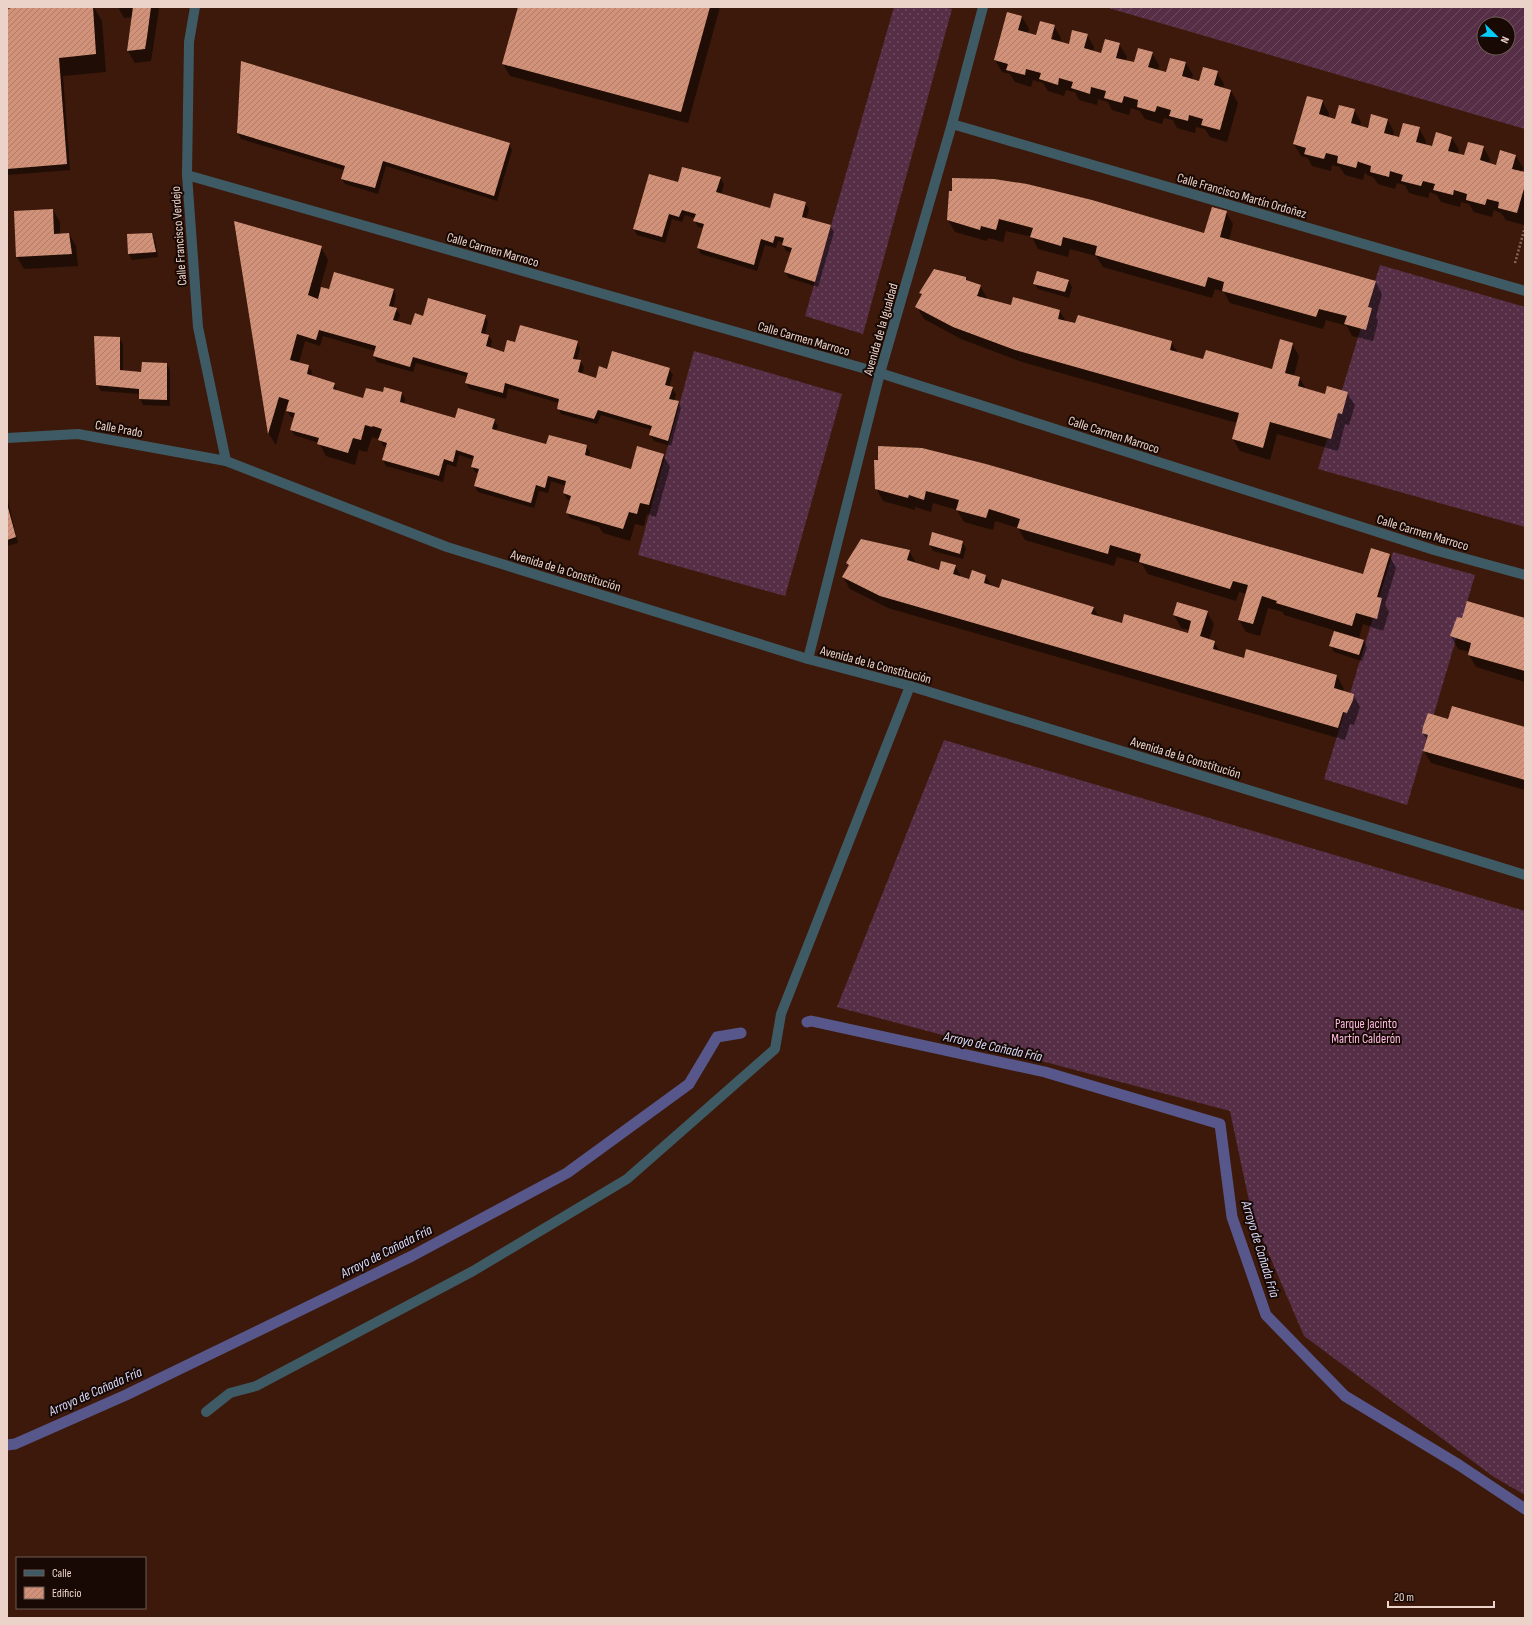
<svg xmlns="http://www.w3.org/2000/svg" width="1532" height="1625" viewBox="0 0 1532 1625" font-family="'Sofia Sans Condensed',sans-serif">
<style>
.grass{fill:url(#grass-dots)}
.garden{fill:url(#garden-furrows);fill-rule:evenodd}
.shadow{fill:#0007;fill-rule:evenodd}
.lines{fill:none;stroke-linecap:round;stroke-linejoin:round}
.stream{stroke:#57578c;stroke-width:11}
.building{fill:url(#building-hatch)}
.path{stroke:#856659;stroke-width:2.5;stroke-dasharray:2 2;stroke-linecap:butt}
.minor{stroke:#3e5b65;stroke-width:10}
.labels{text-anchor:middle;stroke-width:4;stroke-linejoin:round;paint-order:stroke}
.street-label{font-size:13px;fill:#ecd3ca;stroke:#180904}
.park-label{font-size:13px;fill:#ffbce4;stroke:#180904}
.water-label{font-size:14px;font-style:italic;fill:#d8dafc;stroke:#180904}
</style>
<defs>
<pattern id="grass-dots" width="8" height="8" patternUnits="userSpaceOnUse"><rect width="8" height="8" fill="#562f47"/><path d="M2 2h.1M6 6h.1" fill="none" stroke="#6e4c60" stroke-width="1.8" stroke-linecap="round"/></pattern>
<pattern id="garden-furrows" width="10" height="10" patternUnits="userSpaceOnUse"><rect width="10" height="10" fill="#562f47"/><path d="M-1 1l2-2M0 10L10 0M9 11l2-2" fill="none" stroke="#6e4c60"/></pattern>
<pattern id="building-hatch" width="6" height="6" patternUnits="userSpaceOnUse"><rect width="6" height="6" fill="#d19279"/><path d="M-1 1l2-2M0 6l6-6M5 7l2-2" fill="none" stroke="#ae7d6a"/></pattern>
</defs>
<rect width="100%" height="100%" fill="#3c190a"/>
<g class="grass">
<path d="M894 7H943L952 9 863 334 805 316Z"/>
<path d="M1380 265 1525 307V527L1318 469Z"/>
<path d="M694 351 842 394 785 596 638 555Z"/>
<path d="M1393 552 1475 575 1407 805 1324 779Z"/>
<path d="M944 740 1525 911V1495L1494 1477 1304 1336 1252 1215 1230 1111 837 1007Z"/>
</g>
<path class="garden" d="M1105 7H1525V129ZM1484 24H1508V48H1484Z"/>
<g class="shadow">
<path d="M12 7H94L102 21 106 72 63 76 70 170 7 175V10H13Z"/>
<path d="M118 7H158L159 9 151 61 135 63 128 51 133 17 124 18Z"/>
<path d="M519 7H720L688 123 510 76 503 64Z"/>
<path d="M1022 17 1029 29 1027 34 1037 36 1054 26 1061 38 1060 43 1070 45 1087 35 1094 47 1093 52 1101 54 1119 44 1127 57 1125 61 1134 64 1152 53 1159 65 1158 70 1167 73 1186 63 1193 75 1191 80 1200 82 1217 72 1224 84 1223 89 1231 91 1238 103 1227 142 1210 137 1205 129 1196 127 1195 133 1177 128 1173 120 1164 118 1162 124 1145 119 1140 111 1131 108 1129 115 1112 110 1108 102 1098 99 1097 105 1079 100 1075 92 1066 90 1064 96 1048 91 1043 83 1033 80 1031 87 1015 82 1010 74 1002 72 995 60ZM1052 34H1054L1051 44H1049Z"/>
<path d="M1322 101 1329 113 1328 118 1336 120 1354 110 1361 122 1360 127 1368 129 1387 119 1394 132 1393 136 1400 138 1419 128 1426 141 1425 145 1432 147 1452 138 1459 150 1457 155 1465 157 1483 147 1490 159 1489 164 1497 166 1516 156 1523 168 1522 172 1525 173 1524 225 1506 220 1501 213 1494 210 1492 217 1474 212 1469 204 1461 202 1460 207 1441 202 1437 195 1430 192 1428 198 1409 193 1405 185 1397 183 1395 189 1378 184 1373 177 1367 175 1365 172 1363 180 1345 175 1340 167 1332 165 1331 171 1312 166 1308 158 1301 156 1294 144Z"/>
<path d="M238 133 509 144 512 150 497 201 386 166 378 194 345 184 342 179 344 170 241 139Z"/>
<path d="M720 178 724 184 721 195 770 209 805 203 809 209 806 219 830 226 834 232 818 287 789 278 785 272 792 253 786 251 783 245 784 243 778 241 776 248 765 245 757 271 701 254 698 248 703 228 698 227 695 221V218L685 215 682 222 672 219 665 243 637 235 634 229 678 183Z"/>
<path d="M950 192 1205 234 1226 212 1233 224 1229 240 1375 281 1382 294 1376 317 1378 321 1373 341 1352 336 1347 326 1326 320 1323 329 1230 303 1224 292 1215 289 1212 298 1103 267 1096 256 1070 249 1068 257 1038 249 1032 237 1006 231 1003 242 988 238 987 241 955 232 948 220Z"/>
<path d="M53 210 60 222V234H69L76 246 78 266 24 269 17 257Z"/>
<path d="M235 223 321 247 328 260 320 288 330 290 393 289 396 295 393 308 396 309 400 315 397 322 412 326 423 318 485 316 488 322 485 335 489 336 492 341 490 349 505 353 516 344 577 342 580 348 577 361H580L584 367 582 375 597 379 608 370 669 369 673 375 669 387 672 388 676 394 674 401 678 402 681 408 671 446 654 441 650 435 652 430 601 415 597 424 561 414 558 408 559 403 508 388 506 399 470 389 466 383 468 377 416 363 413 372 377 362 374 356 375 351 323 336 320 346 305 341 299 363 308 366 312 372 311 377 334 384 337 390V392L364 399 383 393 384 388 402 393 405 399 404 404 455 419 494 420 498 426 496 431 547 445 586 446 590 452 589 457 632 470 663 455 670 467 656 517 647 514 644 526 635 524 630 541 603 533 599 527 570 518 567 513 571 500 567 499 564 493 566 486 551 481 548 493 539 491 534 508 478 492 475 486 479 473 475 472 472 467 474 460 459 455 456 467 447 464 443 482 386 466 383 460 387 447 383 446 380 439 372 437 367 452 359 450 355 465 326 456 319 443 294 435 291 429 294 418 291 417 287 411 289 404H287L276 445 269 434Z"/>
<path d="M152 234 155 240 158 257 132 260 129 254Z"/>
<path d="M966 278 968 282 980 286 987 298V300L1012 306 1014 298 1060 311 1066 322 1171 342 1178 353 1204 360 1272 370 1292 344 1299 356 1294 376 1299 377 1306 389 1325 395 1347 393 1355 405 1349 425 1345 424 1338 451 1277 434 1270 460 1240 451 1233 439 1237 423 1022 362 961 339 924 319 917 307 922 296 920 293Z"/>
<path d="M1069 281 1072 287 1069 298 1038 289 1035 284Z"/>
<path d="M119 338 123 344V372L142 373 167 364 170 370V406L143 405 140 399V394L101 391 97 385Z"/>
<path d="M875 461 1364 575 1389 555 1396 568 1385 605 1389 612 1383 631 1363 624 1359 638 1284 615 1283 612 1268 608 1260 636 1246 632 1239 620 1246 594 1239 592 1236 601 1148 574 1142 564 1117 557 1114 566 1025 540 1018 528 995 521 993 530 964 522 957 510 933 503 931 512 915 507V510L883 501 876 488Z"/>
<path d="M7 497 18 543 7 546Z"/>
<path d="M962 542 966 548 963 559 933 551 930 545Z"/>
<path d="M895 547 909 551 916 563 939 571 955 566 962 578 970 580 986 576 992 587 1093 607 1099 617 1122 624 1188 634 1190 630 1181 628 1174 615 1207 612 1214 624 1209 640 1214 642 1220 652 1244 659 1323 672 1337 676 1344 689 1343 691 1353 694 1360 707 1354 725 1350 724 1345 740 888 608 850 589 843 577 849 567 847 563 895 549Z"/>
<path d="M1462 619H1525V682L1476 667 1469 655 1470 652 1458 649 1451 636Z"/>
<path d="M1335 633 1364 641 1367 647 1362 661 1334 652 1331 646Z"/>
<path d="M1449 720 1525 728V790L1431 763 1424 751 1427 740 1423 733Z"/>
</g>
<g class="lines">
<g class="stream">
<path d="M807 1022 811 1021 1045 1072 1220 1124 1232 1217 1266 1315 1345 1396 1459 1465 1525 1509"/>
<path d="M7 1445 15 1444 126 1395 412 1256 567 1173 689 1084 717 1037 741 1033"/>
</g>
</g>
<g class="building">
<path d="M11 7H93L96 54 59 58 67 164 7 169V9L11 8Z"/>
<path d="M133 7H151L147 37 145 49 127 51Z"/>
<path d="M518 7H710L681 112 502 64Z"/>
<path d="M1007 12 1022 16 1018 30 1036 35 1040 21 1055 25 1051 39 1069 44 1072 30 1088 34 1084 48 1101 53 1105 39 1120 43 1116 58 1134 62 1138 48 1153 52 1148 67 1166 72 1170 58 1186 62 1182 76 1199 81 1203 67 1218 71 1214 85 1231 90 1220 130 1201 125 1203 119 1189 115 1188 121 1169 116 1171 110 1157 106 1155 112 1137 107 1138 100 1124 96 1122 103 1104 98 1106 91 1091 87 1090 94 1071 88 1073 82 1059 78 1058 85 1039 79 1041 73 1026 69 1025 75 1006 70 1008 64 994 60Z"/>
<path d="M241 61 510 143 494 196 383 161 375 188 341 179 345 166 237 133Z"/>
<path d="M1307 96 1323 100 1319 114 1335 119 1339 105 1355 109 1351 123 1368 128 1371 114 1388 119 1384 133 1399 137 1403 123 1420 127 1416 142 1432 146 1436 132 1452 137 1448 151 1464 155 1468 142 1484 146 1480 160 1496 165 1500 150 1516 155 1512 169 1525 172V185L1517 213 1498 208 1499 202 1487 199 1485 205 1466 200 1467 194 1454 190 1453 195 1433 190 1435 184 1423 181 1421 186 1401 181 1403 175 1390 171 1389 177 1370 172 1371 166 1359 162 1358 161 1356 168 1337 163 1338 156 1326 153 1324 159 1304 154 1306 148 1293 144Z"/>
<path d="M682 167 721 177 716 192 770 208 774 193 806 202 802 217 831 225 815 282 784 272 792 248 782 245 784 238 780 237 775 236 773 243 761 239 754 265 697 248 704 224 693 221 696 214 682 210 679 217 669 214 662 237 633 229 649 174 678 182Z"/>
<path d="M952 178 994 179 1027 184 1092 200 1204 233 1212 207 1227 211 1220 237 1376 281 1368 307 1372 308 1366 330 1344 324 1347 316 1319 309 1316 317 1222 291 1224 282 1208 277 1205 287 1095 255 1097 246 1063 237 1061 246 1030 237 1033 228 999 219 996 230 981 226 980 230 947 220 949 191H952Z"/>
<path d="M53 209 54 234 69 233 72 254 16 257 14 211Z"/>
<path d="M234 221 322 246 308 295 318 299 321 287 329 289 334 272 394 289 389 306 397 308 393 320 411 325 415 313 423 316 428 298 486 315 481 333 489 335 486 346 504 352 507 340 515 342 520 325 578 341 573 359 581 360 578 372 596 378 599 366 607 369 612 351 670 368 665 385 673 387 669 399 679 401 668 441 649 435 652 426 598 410 594 419 557 409 559 399 505 383 503 393 465 383 468 373 413 357 410 367 373 356 376 346 319 330 316 340 297 334 290 360 309 365 307 374 335 383 333 389 363 398 366 388 383 392 384 387 402 392 400 402 455 418 458 408 495 419 492 429 546 444 549 435 587 445 585 455 631 469 637 446 664 454 649 505 640 503 637 514 629 512 623 529 566 513 571 496 563 493 566 481 548 476 545 488 536 485 531 503 474 486 479 469 471 467 474 456 456 450 453 462 444 459 439 476 382 460 387 443 378 440 382 429 373 426 372 427 365 425 361 440 353 438 348 453 317 444 319 438 290 430 295 413 286 411 289 400 279 397 268 434Z"/>
<path d="M152 233 156 252 128 254 127 234Z"/>
<path d="M934 269 966 277V280L981 285 977 296 1011 305 1013 297 1060 310 1058 319 1075 323 1078 315 1172 341 1170 350 1203 359 1206 350 1272 369 1280 339 1293 343 1285 373 1300 377 1298 386 1325 394 1327 386 1348 392 1342 414 1338 413 1331 439 1270 422 1263 448 1232 439 1239 413 1015 350 953 327 915 307 922 294 919 293Z"/>
<path d="M1037 271 1069 280 1065 292 1033 284Z"/>
<path d="M94 336 120 337V370L141 372 142 362 167 363V400L139 399V389L96 385Z"/>
<path d="M878 446 922 448 986 464 1363 574 1371 548 1390 554 1377 597 1382 598 1377 619 1356 613 1352 626 1276 603 1277 601 1262 596 1253 624 1238 620 1248 585 1233 581 1230 589 1139 562 1141 554 1110 545 1108 554 1017 528 1020 519 989 509 986 518 956 510 959 500 926 491 924 500 909 495 908 498 875 489 874 460H878Z"/>
<path d="M7 504 16 537 7 540Z"/>
<path d="M932 532 963 541 960 554 929 545Z"/>
<path d="M861 539 910 550 907 560 939 570 941 561 956 565 953 574 969 579 972 570 986 575 984 583 999 588 1002 579 1094 607 1091 614 1122 623 1124 614 1188 633 1191 621 1173 615 1177 602 1208 611 1200 636 1215 641 1213 649 1244 658 1246 649 1337 675 1334 688 1354 694 1353 700 1347 713 1343 712 1338 728 880 596 842 577 849 565 846 563Z"/>
<path d="M1467 601 1525 618V671L1468 655 1471 643 1450 636 1457 617 1462 618Z"/>
<path d="M1334 631 1364 640 1359 655 1329 646Z"/>
<path d="M1452 706 1525 727V780L1423 751 1428 735 1422 733 1423 727 1428 713 1448 719Z"/>
</g>
<g class="lines">
<path class="path" d="M1515 263 1525 227"/>
<g class="minor">
<path d="M195 7 189 42 187 175 198 327 226 461"/>
<path d="M952 124 1525 291"/>
<path d="M187 175 880 373 1434 550 1525 575"/>
<path d="M7 438 78 434 226 461 447 547 808 659 910 686 1525 875"/>
<path d="M808 659 880 373 952 124 983 7"/>
<path d="M206 1412 230 1393 256 1386 473 1271 627 1179 775 1049 781 1014 910 686"/>
</g>
</g>
<g class="labels">
<g class="street-label">
<text transform="translate(1242 195) rotate(16)" y="5">Calle Francisco Martín Ordoñez</text>
<text transform="translate(178 236) rotate(-94)" y="5">Calle Francisco Verdejo</text>
<text transform="translate(493 249) rotate(16)" y="5">Calle Carmen Marroco</text>
<text transform="translate(880 329) rotate(-74)" y="5">Avenida de la Igualdad</text>
<text transform="translate(804 338) rotate(16)" y="5">Calle Carmen Marroco</text>
<text transform="translate(119 428) rotate(10)" y="5">Calle Prado</text>
<text transform="translate(1114 434) rotate(18)" y="5">Calle Carmen Marroco</text>
<text transform="translate(1423 532) rotate(17)" y="5">Calle Carmen Marroco</text>
<text transform="translate(566 570) rotate(17)" y="5">Avenida de la Constitución</text>
<text transform="translate(876 664) rotate(15)" y="5">Avenida de la Constitución</text>
<text transform="translate(1186 757) rotate(17)" y="5">Avenida de la Constitución</text>
</g>
<g class="park-label">
<text x="1366" y="1028">Parque Jacinto<tspan x="1366" dy="15">Martín Calderón</tspan></text>
</g>
<g class="water-label">
<text transform="translate(993 1046) rotate(12)" y="5">Arroyo de Cañada Fría</text>
<text transform="translate(1261 1249) rotate(73)" y="5">Arroyo de Cañada Fría</text>
<text transform="translate(386 1251) rotate(-27)" y="5">Arroyo de Cañada Fría</text>
<text transform="translate(95 1391) rotate(-24)" y="5">Arroyo de Cañada Fría</text>
</g>
</g>
<rect width="1532" height="1625" fill="none" stroke="#ecd3ca" stroke-width="16"/>
<rect x="16" y="1557" width="130" height="52" fill="#180904" stroke="#6d5a53"/>
<rect x="24" y="1570" width="20" height="6" fill="#3e5b65" stroke="#6d5a53"/>
<text x="52" y="1577" font-size="12" fill="#ecd3ca">Calle</text>
<rect x="24" y="1587" width="20" height="12" fill="url(#building-hatch)" stroke="#6d5a53"/>
<text x="52" y="1597" font-size="12" fill="#ecd3ca">Edificio</text>
<g transform="translate(1496 36) rotate(113)"><circle r="19" fill="#180904" stroke="#6d5a53"/>
<path d="M0-3L7 15L0 10L-7 15Z" fill="#06cbf9"/>
<text y="-6" font-size="11" font-weight="bold" text-anchor="middle" fill="#ecd3ca">N</text>
</g>
<path d="M1388 1601v6h106v-6" fill="none" stroke="#ecd3ca" stroke-width="2"/>
<text x="1394" y="1601" font-size="12" fill="#ecd3ca" stroke="#180904" stroke-width="3" paint-order="stroke">20 m</text>
</svg>
